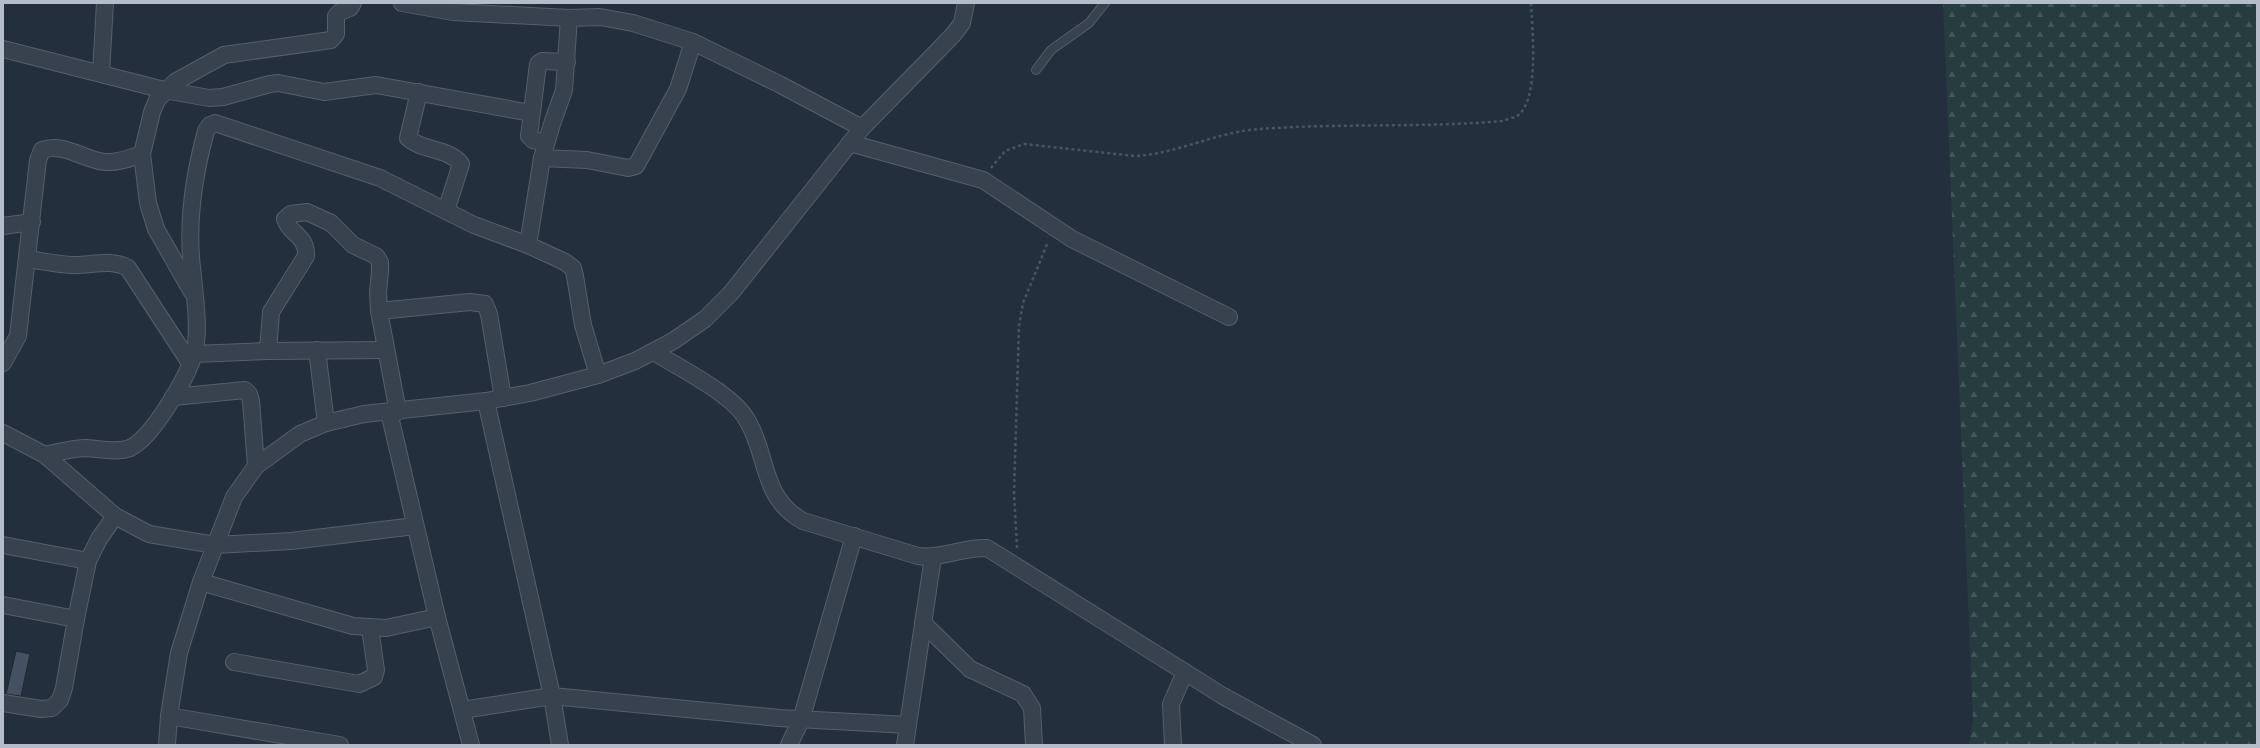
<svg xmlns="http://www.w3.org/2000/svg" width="2260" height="748" viewBox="0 0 2260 748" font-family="'Noto Sans',sans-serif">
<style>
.forest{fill:url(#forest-firs)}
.building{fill:#455162;stroke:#1f2835}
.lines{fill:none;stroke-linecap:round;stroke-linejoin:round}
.service-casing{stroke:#565f6c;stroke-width:10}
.minor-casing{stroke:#565f6c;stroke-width:18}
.path{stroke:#44595c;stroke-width:2.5;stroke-dasharray:3 3;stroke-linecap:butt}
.service{stroke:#38414e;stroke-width:8}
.minor{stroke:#38414e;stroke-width:16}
</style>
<defs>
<pattern id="forest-firs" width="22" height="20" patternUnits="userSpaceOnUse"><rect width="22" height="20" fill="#263c3f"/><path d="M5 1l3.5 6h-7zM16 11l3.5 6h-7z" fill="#435659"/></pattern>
</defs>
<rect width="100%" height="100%" fill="#242f3e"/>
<path class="forest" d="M1943 3H2257V745H1969L1973 720Z"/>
<path class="building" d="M16 651 30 654 21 696 6 694Z"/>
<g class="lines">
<defs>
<path id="service" d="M1036 70 1051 50 1089 23 1105 3"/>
<g id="minor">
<path d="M402 3 453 12 569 18 600 17 633 23 693 42 779 84 862 128"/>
<path d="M3 49 164 90 209 98 223 97 270 84 278 83 324 92 376 85 531 113"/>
<path d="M101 73 105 3"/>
<path d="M419 92 408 138C422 151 449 148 461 164L446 211"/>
<path d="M546 143 533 140 529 136 538 64 542 61 567 62"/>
<path d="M850 143 983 180 1072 239 1229 317"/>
<path d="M542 158 587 160 628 168 636 166 678 89 693 42"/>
<path d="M3 226 32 222"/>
<path d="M528 245 542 158 552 124 564 90 569 18"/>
<path d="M28 259C42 261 56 264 71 265 91 266 110 258 128 268L190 363"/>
<path d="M192 292 156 229 148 203 142 154 152 112 157 100 175 82 224 55 331 40 336 34V16L340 12 350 8 353 3"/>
<path d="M379 311 470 302 485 304 489 314 503 398"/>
<path d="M317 350 326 423"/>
<path d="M268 351 271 312 306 256C307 235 289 234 285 219L291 214 307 212 331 223 353 245 376 256 380 262V272L378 292 379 311 398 412"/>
<path d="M654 352C679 368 733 394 747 420 769 456 760 497 803 521L918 556C942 559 963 547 987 548L1223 696 1313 745"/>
<path d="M194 354 268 351 386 350"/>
<path d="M3 363 18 336 38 160 42 150C64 142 84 160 105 162 118 163 130 158 142 154"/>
<path d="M173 397 245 390 249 394 251 401 256 466"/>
<path d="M486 401 552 696 560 745"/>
<path d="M389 412 437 617 471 745"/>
<path d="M3 433 45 455 115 516 149 534 215 545 291 541 415 526"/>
<path d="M45 455C59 452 73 448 87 448 101 449 117 453 130 448 152 438 187 378 194 354 201 330 193 283 191 257 188 215 195 171 206 131L210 125 215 123 380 178 474 225 528 245 565 262 573 268 575 276 583 325 598 375"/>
<path d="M3 545 88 561"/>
<path d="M201 582 353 626 386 628 437 617"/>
<path d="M3 605 76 619"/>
<path d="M923 623 970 669 1023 694 1032 708 1034 745"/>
<path d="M234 662 359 684 374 677 376 670 370 628"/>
<path d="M3 703 41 709 52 708 60 700 64 688 76 619 88 561 99 539 115 516"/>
<path d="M462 710 552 696 779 718 908 725"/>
<path d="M169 716 340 745"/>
<path d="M167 745 169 716 179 653 201 582 234 497 256 466 300 434 326 423 364 414 486 401 530 393 598 375 635 361 673 341 705 319 731 293 862 128 953 35 962 23 966 3"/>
<path d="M789 745 801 720 854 536"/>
<path d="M905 745 933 557"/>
<path d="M1173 745 1171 704 1185 672"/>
</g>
</defs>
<use href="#service" class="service-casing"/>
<use href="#minor" class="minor-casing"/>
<g class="path">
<path d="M991 168 1005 151 1024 144 1135 156C1177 154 1216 132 1259 129 1340 123 1422 128 1503 121 1507 119 1513 118 1517 116 1540 101 1532 27 1531 3"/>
<path d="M1017 548 1014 493 1019 326 1023 303 1048 242"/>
</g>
<use href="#service" class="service"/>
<use href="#minor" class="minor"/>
</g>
<rect width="2260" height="748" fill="none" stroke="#b4bcc9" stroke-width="8"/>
</svg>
